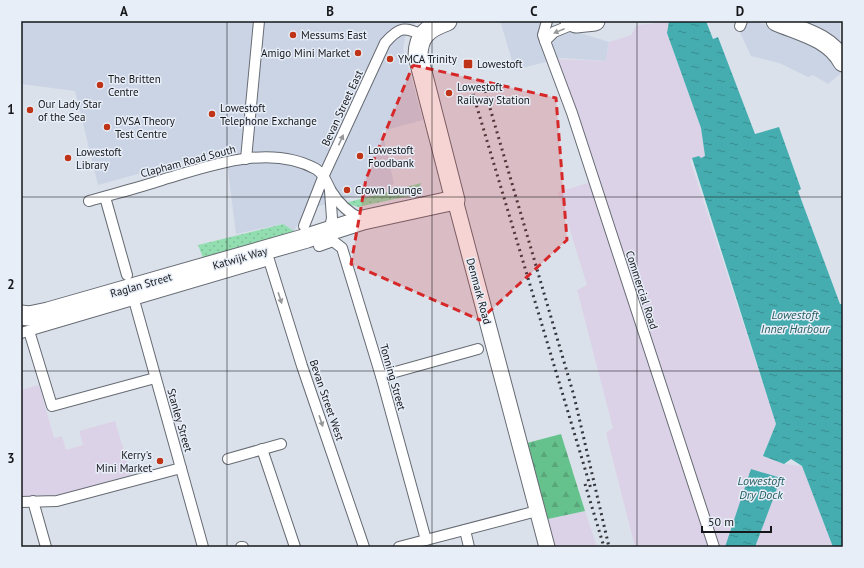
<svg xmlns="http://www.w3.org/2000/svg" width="864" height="568" viewBox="0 0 864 568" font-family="'PT Sans',sans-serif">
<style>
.built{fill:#cbd4e5}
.industrial{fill:#dcd2e7}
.grass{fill:url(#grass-dots)}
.forest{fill:url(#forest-firs)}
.water{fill:url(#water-ripples)}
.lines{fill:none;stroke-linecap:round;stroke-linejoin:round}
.street-casing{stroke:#666b73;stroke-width:12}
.secondary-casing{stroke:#666b73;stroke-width:17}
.highway-casing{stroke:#666b73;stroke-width:21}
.street{stroke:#fff;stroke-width:10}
.secondary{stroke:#fff;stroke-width:15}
.highway{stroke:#fff;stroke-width:19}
.rail{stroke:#35373c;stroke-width:3;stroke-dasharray:2 4;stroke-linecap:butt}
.oneway{fill:#969798}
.marked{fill:#d62828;fill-opacity:0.2;stroke:#d62828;stroke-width:3;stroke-dasharray:8 5;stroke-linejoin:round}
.grid{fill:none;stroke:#15171a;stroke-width:1;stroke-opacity:0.55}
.poi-dot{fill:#bf3417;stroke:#e8eef8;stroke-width:1.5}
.labels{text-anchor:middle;stroke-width:3;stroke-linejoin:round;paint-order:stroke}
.poi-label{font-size:11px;fill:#15171a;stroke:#e8eef8;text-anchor:start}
.street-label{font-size:11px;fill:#15171a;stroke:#e8eef8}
.water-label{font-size:12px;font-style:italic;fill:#265f60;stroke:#e8eef8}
.neatline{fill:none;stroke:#15171a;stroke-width:1.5}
.grid-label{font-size:13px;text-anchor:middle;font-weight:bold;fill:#15171a}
</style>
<defs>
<pattern id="grass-dots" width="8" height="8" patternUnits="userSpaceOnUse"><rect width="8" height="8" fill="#93deb0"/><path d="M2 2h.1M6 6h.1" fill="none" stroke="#7ebe97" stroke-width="1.8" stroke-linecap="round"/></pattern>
<pattern id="forest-firs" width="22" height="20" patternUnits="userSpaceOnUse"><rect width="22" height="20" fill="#66c28d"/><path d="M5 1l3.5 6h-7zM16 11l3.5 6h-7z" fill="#58a679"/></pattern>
<pattern id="water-ripples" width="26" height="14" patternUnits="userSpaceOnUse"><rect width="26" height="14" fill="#45adb0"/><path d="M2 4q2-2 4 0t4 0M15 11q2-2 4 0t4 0" fill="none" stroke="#388c8e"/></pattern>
</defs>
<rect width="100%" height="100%" fill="#dbe1eb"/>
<g class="built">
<path d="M21 21H419L416 22 405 38 403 49 423 120 382 131 394 184 306 210 294 231 282 224 236 234 228 170 224 150 98 185 75 91 21 84Z"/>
<path d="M500 21H542L609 42 606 61 561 58 515 70Z"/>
<path d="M738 21H754L769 26 771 21H840V74L828 84 813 75 808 77 779 63 751 56 737 26Z"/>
</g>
<g class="industrial">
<path d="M669 22 667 33 701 128 705 156 701 159 699 156 690 160 776 424 763 456 784 464 802 466 833 547H635L606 433 613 428 577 290 587 285 558 192 598 180 555 59 606 61 609 42 631 35 637 25Z"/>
<path d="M39 385 54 438 62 436 66 450 83 445 79 431 115 421 131 475 50 498 21 496V390Z"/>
<path d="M585 511 597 547H555L548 519Z"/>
</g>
<g class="grass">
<path d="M421 183 418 194 358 207 345 203Z"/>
<path d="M283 224 294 231 204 260 198 245Z"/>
</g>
<path class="forest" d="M561 434 585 511 548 519 527 443Z"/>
<g class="water">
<path d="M669 21H706L713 39 718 37 755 134 779 127 801 189 798 191 840 304H843V547H833L802 466 791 459 784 464 763 456 776 424 692 158 699 156 701 158 705 156 701 128 667 33Z"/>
<path d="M751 469 781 478 755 547H725Z"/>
</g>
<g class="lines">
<defs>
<g id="street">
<path d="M547 21 543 35 545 41 572 113 714 547"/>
<path d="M740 26 742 21"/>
<path d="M545 41 554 32 576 23"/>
<path d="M246 159 259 21"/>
<path d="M105 197 127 275"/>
<path d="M89 201C113 194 138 188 162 180 209 166 269 143 316 169 325 175 326 182 331 191 339 204 348 213 362 219"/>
<path d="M304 226 324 175 385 43C400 26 404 27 423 35"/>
<path d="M329 232 332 218 330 191"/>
<path d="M319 246 333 241 342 248 381 376 426 540"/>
<path d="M134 300 203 547"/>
<path d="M29 331 52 406 155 378"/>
<path d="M21 333 269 260 302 366 364 547"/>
<path d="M381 376 478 349"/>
<path d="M262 449 295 547"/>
<path d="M228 459 281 444"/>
<path d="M33 501 46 547"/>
<path d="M21 502 57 501 181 468"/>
<path d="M465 530 469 547"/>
<path d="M241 547H243"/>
<path d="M399 547 537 511"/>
</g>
<path id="secondary" d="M455 200 547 547"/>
<g id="highway">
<path d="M570 21 576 23 595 21"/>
<path d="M776 21C799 31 830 37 843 62"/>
<path d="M21 315 29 316 48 312 307 238 363 220 455 200 418 56C418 35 428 28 447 21"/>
</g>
</defs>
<use href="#street" class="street-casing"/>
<use href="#secondary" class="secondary-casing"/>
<use href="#highway" class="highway-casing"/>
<use href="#street" class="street"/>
<use href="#secondary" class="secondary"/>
<use href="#highway" class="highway"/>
<g class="rail">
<path d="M485 91 574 396 609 547"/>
<path d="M473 94 591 489"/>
<path d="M585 484 604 547"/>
</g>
</g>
<defs><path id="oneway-solid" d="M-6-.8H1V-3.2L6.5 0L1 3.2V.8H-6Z"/></defs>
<g class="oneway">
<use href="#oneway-solid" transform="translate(559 31) rotate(158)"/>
<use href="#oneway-solid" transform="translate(341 140) rotate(-65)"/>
<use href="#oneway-solid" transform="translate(280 298) rotate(72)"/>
<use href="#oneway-solid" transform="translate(321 421) rotate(71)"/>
</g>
<path class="marked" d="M413 65 556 98 567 240 480 320 351 264 366 179Z"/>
<path class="grid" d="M227 21V547M432 21V547M637 21V547M21 197H843M21 371H843"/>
<g class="poi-dot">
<circle cx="293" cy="35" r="4"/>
<circle cx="358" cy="53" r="4"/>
<circle cx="390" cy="59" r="4"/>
<rect x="463" y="59" width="10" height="10" rx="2"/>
<circle cx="100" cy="85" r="4"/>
<circle cx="449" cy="93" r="4"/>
<circle cx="30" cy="110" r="4"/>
<circle cx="212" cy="114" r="4"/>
<circle cx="107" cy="127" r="4"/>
<circle cx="360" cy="156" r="4"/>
<circle cx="68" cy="158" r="4"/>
<circle cx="347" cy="190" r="4"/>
<circle cx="160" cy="461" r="4"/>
</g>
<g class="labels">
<g class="poi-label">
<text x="301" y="39">Messums East</text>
<text x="350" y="57" text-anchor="end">Amigo Mini Market</text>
<text x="398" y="63">YMCA Trinity</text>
<text x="477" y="68">Lowestoft</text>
<text x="108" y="83">The Britten<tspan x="108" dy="13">Centre</tspan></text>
<text x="457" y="91">Lowestoft<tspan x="457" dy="13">Railway Station</tspan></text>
<text x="38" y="108">Our Lady Star<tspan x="38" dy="13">of the Sea</tspan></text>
<text x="220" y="112">Lowestoft<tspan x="220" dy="13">Telephone Exchange</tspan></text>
<text x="115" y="125">DVSA Theory<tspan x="115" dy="13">Test Centre</tspan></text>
<text x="368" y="154">Lowestoft<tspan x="368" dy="13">Foodbank</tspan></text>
<text x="76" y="156">Lowestoft<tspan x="76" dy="13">Library</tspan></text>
<text x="355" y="194">Crown Lounge</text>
<text x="152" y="459" text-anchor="end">Kerry's<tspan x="152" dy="13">Mini Market</tspan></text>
</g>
<g class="street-label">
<text transform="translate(342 108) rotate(-65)" y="4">Bevan Street East</text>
<text transform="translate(188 161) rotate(-15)" y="4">Clapham Road South</text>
<text transform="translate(240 258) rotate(-16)" y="4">Katwijk Way</text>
<text transform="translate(141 285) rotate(-16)" y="4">Raglan Street</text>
<text transform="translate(642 290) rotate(72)" y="4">Commercial Road</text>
<text transform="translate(479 291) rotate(75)" y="4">Denmark Road</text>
<text transform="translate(393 377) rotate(74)" y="4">Tonning Street</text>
<text transform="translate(327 400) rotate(71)" y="4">Bevan Street West</text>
<text transform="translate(180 420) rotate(74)" y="4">Stanley Street</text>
</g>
<g class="water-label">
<text x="795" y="319">Lowestoft<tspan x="795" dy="14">Inner Harbour</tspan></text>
<text x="761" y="485">Lowestoft<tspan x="761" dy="14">Dry Dock</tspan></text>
</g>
</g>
<rect width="864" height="568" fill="none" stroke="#e8eef8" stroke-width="44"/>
<path d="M702 526v6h69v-6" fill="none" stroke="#15171a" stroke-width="2"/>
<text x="708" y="526" font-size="12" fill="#15171a" stroke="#e8eef8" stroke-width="3" paint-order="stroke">50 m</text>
<rect x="22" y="22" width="820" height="524" class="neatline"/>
<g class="grid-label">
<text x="124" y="16">A</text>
<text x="330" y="16">B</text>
<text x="534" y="16">C</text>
<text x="740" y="16">D</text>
<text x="11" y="114">1</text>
<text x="11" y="289">2</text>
<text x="11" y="463">3</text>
</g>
</svg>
